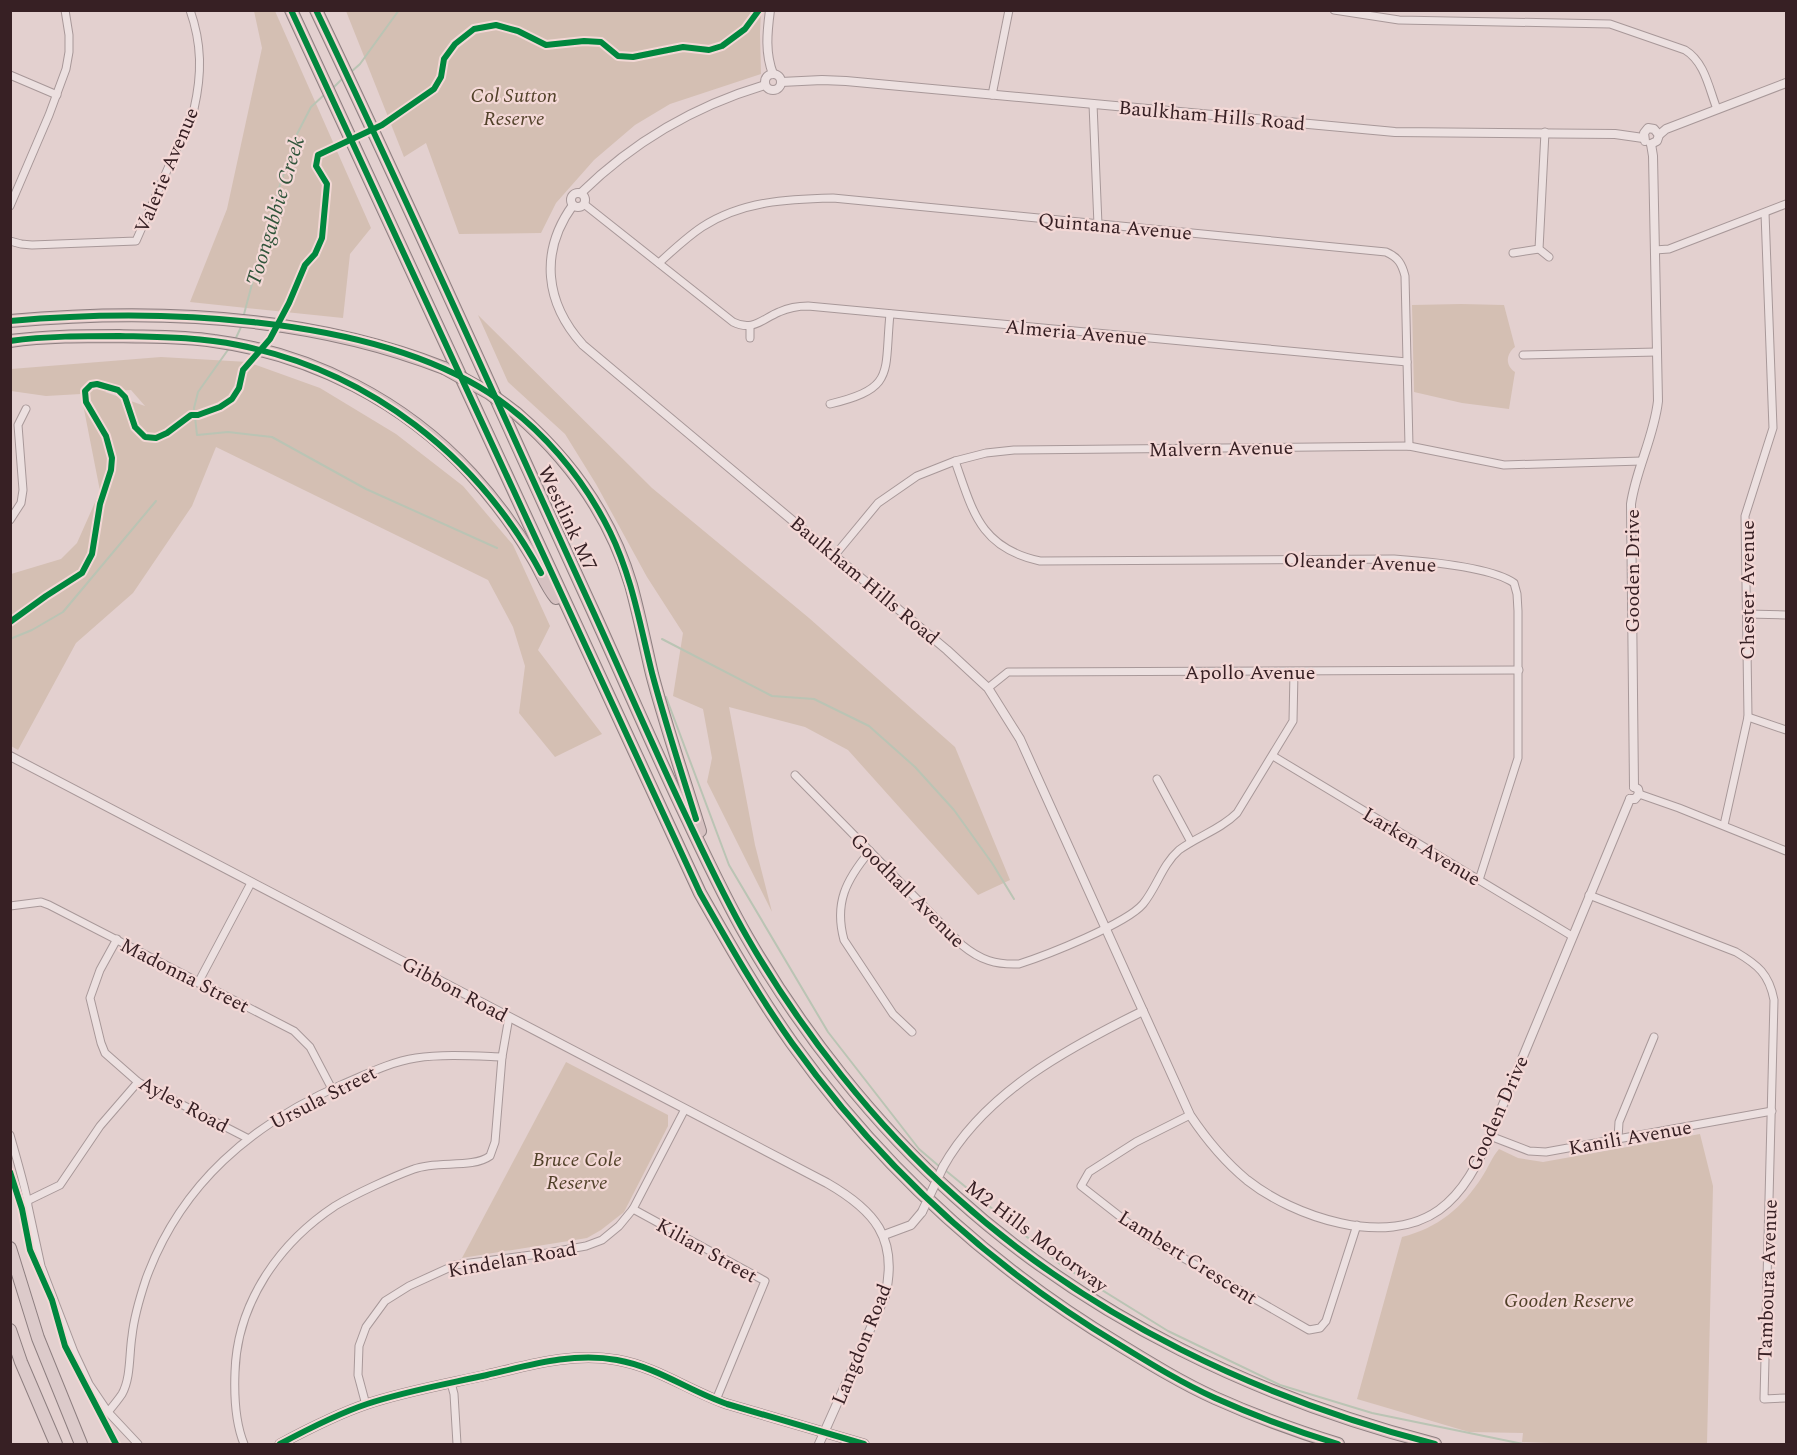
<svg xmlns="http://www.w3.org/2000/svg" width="1797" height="1455" viewBox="0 0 1797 1455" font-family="Spectral,serif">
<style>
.green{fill:#d4bfb3;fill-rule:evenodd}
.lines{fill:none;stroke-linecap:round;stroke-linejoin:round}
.stream{stroke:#bac4b4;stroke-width:2}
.minor-casing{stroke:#a89899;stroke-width:9}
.tertiary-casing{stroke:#a89899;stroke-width:10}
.secondary-casing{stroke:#988889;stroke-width:11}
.trunk-casing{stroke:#8e7f80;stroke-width:14}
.motorway-casing{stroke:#8e7f80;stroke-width:14}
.minor{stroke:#ece0e0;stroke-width:7}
.tertiary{stroke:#ece0e0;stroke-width:8}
.secondary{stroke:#ece0e0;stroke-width:9}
.trunk{stroke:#dccaca;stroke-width:12}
.motorway{stroke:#d6c1c1;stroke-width:12}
.tertiary-bridge-casing{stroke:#a89899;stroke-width:10;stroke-linecap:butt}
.motorway-bridge-casing{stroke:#8e7f80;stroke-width:14;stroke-linecap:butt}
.tertiary-bridge{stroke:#ece0e0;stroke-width:8}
.motorway-bridge{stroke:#d6c1c1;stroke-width:12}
.cycleway-casing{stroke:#f3d8d6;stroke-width:10}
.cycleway{stroke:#00873e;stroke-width:6}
.labels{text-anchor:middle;stroke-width:4.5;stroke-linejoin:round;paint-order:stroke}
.park-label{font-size:20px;font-style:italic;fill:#514129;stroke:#f3d8d6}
.street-label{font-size:20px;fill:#372024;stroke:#f3d8d6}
.water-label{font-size:21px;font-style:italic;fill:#31553b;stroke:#f3d8d6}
</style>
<rect width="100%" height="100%" fill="#e3d0cf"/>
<g class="green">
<path d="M254 11H275L371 228 350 254 343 318 190 302 227 209 262 48Z"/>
<path d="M346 11H761L760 33 761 74 670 104 635 125 594 160 556 203 541 233 459 234 426 143 404 157Z"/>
<path d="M1461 304 1504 305 1515 347C1506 354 1505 365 1515 372L1509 409 1462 403 1414 392 1412 305Z"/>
<path d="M478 315 652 488 809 618 955 747 1010 880 978 895 848 750 805 727 729 707 755 845 772 912 707 782 712 758 703 709 673 696 683 633 647 577 596 484 565 434 508 382Z"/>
<path d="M161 357 248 362 320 388 396 434 463 486 513 545 550 626 538 650 602 734 555 757 519 713 525 666 513 627 488 580 216 447 192 506 133 593 76 643 18 750 11 746V574L61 559 77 543 100 491 81 394 46 396 11 391V369ZM131 390 145 406 105 392H106Z"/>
<path d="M566 1062 668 1115V1126L624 1212 601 1230 587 1238 462 1258Z"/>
<path d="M1700 1134 1713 1186 1707 1444H1576L1522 1442 1523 1433 1469 1432 1357 1399 1402 1237C1438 1228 1462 1208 1482 1177 1488 1168 1492 1157 1499 1149L1518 1158 1543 1162Z"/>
</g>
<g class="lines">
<g class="stream">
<path d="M351 72 360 64 399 10"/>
<path d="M333 88 344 77"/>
<path d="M243 318 270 216 296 136 311 107 324 95"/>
<path d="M235 340 241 327"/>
<path d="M230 347 198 392 194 408 197 435 228 432 272 437 366 489 497 548"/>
<path d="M10 639 32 630 63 612 156 501"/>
<path d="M662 639 772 696 814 699 869 726 915 767 954 810 992 863 1014 899"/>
<path d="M666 697 729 865 828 1032 919 1149 940 1167"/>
<path d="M945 1170 1060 1264 1168 1331 1280 1385 1372 1413 1523 1444"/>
</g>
<defs>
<g id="minor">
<path d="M1334 10 1399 20 1610 24 1685 50C1705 62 1709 89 1717 109"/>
<path d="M10 75 57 95"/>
<path d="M992 95 1009 10"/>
<path d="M1093 104 1098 225"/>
<path d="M1545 132 1539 249 1549 257"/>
<path d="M584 204 733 322C753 332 762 319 779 312 788 308 798 306 808 306L1407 362"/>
<path d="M10 206 49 115 66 69 69 52V35L65 10"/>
<path d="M10 241 21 244 32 245 136 241 194 109C202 74 202 44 190 10"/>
<path d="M1655 250 1669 249 1786 204"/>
<path d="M1513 253 1539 249"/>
<path d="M659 263C673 250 687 237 702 227 742 201 788 199 833 198L1386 252C1398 257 1402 264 1405 276L1409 446"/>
<path d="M750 326V338"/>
<path d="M1523 355 1657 352"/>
<path d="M830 404C896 388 884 374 890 314"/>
<path d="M955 461C973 512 980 548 1040 561L1394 559C1422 561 1491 567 1514 583L1517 594 1518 611V758L1479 880"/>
<path d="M10 520 21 503 23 490 18 425 26 409"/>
<path d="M835 555 878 503 917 476 955 461 986 453 1014 450 1409 446 1504 465 1642 461"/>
<path d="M1747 614 1786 615"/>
<path d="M988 688 1008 672 1519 670"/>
<path d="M1748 717 1786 730"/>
<path d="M1273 756 1572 936"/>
<path d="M795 775 962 945C980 960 996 965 1019 964 1047 955 1126 924 1143 904 1157 887 1162 865 1179 850 1198 836 1220 830 1237 813L1293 721 1294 672"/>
<path d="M1157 779 1191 842"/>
<path d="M1639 794 1679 808 1786 851"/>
<path d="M1724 825 1748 717 1745 516 1773 428 1765 213"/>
<path d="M870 851C846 880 834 903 844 940L893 1014 912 1032"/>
<path d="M1589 895 1736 952C1758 965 1769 974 1774 1000L1764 1399 1786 1398"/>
<path d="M10 906 41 902 49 905 294 1031 310 1047 332 1089"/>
<path d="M117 939 100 970 90 998 101 1043 105 1053 138 1082 247 1138"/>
<path d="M198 983 251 883"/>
<path d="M1190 1115 1136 1142 1089 1172 1081 1186 1145 1236 1309 1330 1320 1328 1326 1321 1357 1225"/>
<path d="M10 1135C13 1146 29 1200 28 1206L41 1266 74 1352 89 1384 108 1412 138 1444"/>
<path d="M1490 1136 1529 1151 1546 1152 1772 1111"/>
<path d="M1618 1139 1619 1122 1654 1037"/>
<path d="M29 1200 60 1185 100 1126 138 1082"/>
<path d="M633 1209 765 1281 716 1400"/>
<path d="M451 1383 454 1394 457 1444"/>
<path d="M366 1405 358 1375 359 1346 366 1327 385 1301 409 1286 455 1265 547 1253 586 1246 602 1240 619 1226 633 1209 685 1109"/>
<path d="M108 1412C113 1406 118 1400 122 1394 131 1378 129 1354 132 1336 134 1317 140 1297 146 1279 181 1183 252 1124 343 1084 367 1074 390 1062 416 1058 443 1054 474 1056 502 1057"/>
<path d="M244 1444C235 1422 234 1397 235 1372 237 1303 279 1243 335 1206 355 1194 392 1177 414 1169 437 1160 472 1169 490 1156L495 1142 502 1057 509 1017"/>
</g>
<g id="tertiary">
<path d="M770 10C767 33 765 53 773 74"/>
<circle cx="773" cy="82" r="8"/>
<path d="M781 82 822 80 846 81 1395 132 1615 134 1643 138"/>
<path d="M1645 141 1644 133 1648 128 1654 129 1659 135"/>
<path d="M1651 144 1657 141 1659 135 1666 129 1786 83"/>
<circle cx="578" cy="200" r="7"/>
<path d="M581 193C634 141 694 106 765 85"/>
<path d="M573 205C539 252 545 303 583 345L947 650 988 688 1020 739 1190 1115C1206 1139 1224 1161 1247 1180 1294 1217 1385 1248 1439 1210 1464 1192 1478 1163 1490 1136L1630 799"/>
<path d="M10 756 827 1183C874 1210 899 1238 885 1296L819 1444"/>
<path d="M1634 787 1631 504C1636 469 1654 437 1658 401L1653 156 1651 144"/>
<path d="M1630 799H1635L1639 794 1638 789 1634 787"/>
<path d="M943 1167C985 1092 1068 1048 1143 1011"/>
<path d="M884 1235 911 1225 922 1212"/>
</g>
<path id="secondary" d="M280 1444C308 1429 337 1414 367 1404 406 1391 447 1384 487 1375 530 1365 573 1352 617 1360 657 1367 689 1391 727 1404L864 1444"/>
<g id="trunk">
<path d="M10 1248 38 1338 81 1444"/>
<path d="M10 1330 21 1362 56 1444"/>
</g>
<g id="motorway">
<path d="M291 10 700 893C729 944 758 995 792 1043 881 1167 990 1267 1120 1345 1151 1364 1182 1383 1215 1398 1255 1416 1296 1431 1338 1444"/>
<path d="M316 10C411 208 500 409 592 609 624 679 654 749 687 818 706 858 725 899 747 937 801 1031 875 1125 956 1197 1091 1319 1260 1399 1435 1444"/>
<path d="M10 321C154 308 309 315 444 368"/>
<path d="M10 341C47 336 83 336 119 336 151 337 183 336 214 341 312 354 405 402 471 474 494 499 516 529 533 558 541 571 546 586 556 598"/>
<path d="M516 413C569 459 611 517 631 585 639 614 645 644 652 674 666 727 684 779 700 831"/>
</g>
</defs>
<use href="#minor" class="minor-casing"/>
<use href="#tertiary" class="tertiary-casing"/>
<use href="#secondary" class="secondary-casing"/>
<use href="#trunk" class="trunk-casing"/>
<use href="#motorway" class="motorway-casing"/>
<use href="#minor" class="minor"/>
<use href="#tertiary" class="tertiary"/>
<use href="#secondary" class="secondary"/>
<use href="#trunk" class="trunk"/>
<use href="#motorway" class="motorway"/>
<defs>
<path id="tertiary-bridge" d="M922 1212 943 1167"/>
<path id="motorway-bridge" d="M444 368 489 393 516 413"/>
</defs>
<use href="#tertiary-bridge" class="tertiary-bridge-casing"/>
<use href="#motorway-bridge" class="motorway-bridge-casing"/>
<use href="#tertiary-bridge" class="tertiary-bridge"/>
<use href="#motorway-bridge" class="motorway-bridge"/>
<defs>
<g id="cycleway">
<path d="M291 10 700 893C729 944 758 995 792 1043 881 1167 990 1267 1120 1345 1151 1364 1182 1383 1215 1398 1255 1416 1296 1431 1338 1444"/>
<path d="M316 10C411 208 500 409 592 609 624 679 654 749 687 818 706 858 725 899 747 937 801 1031 875 1125 956 1197 1091 1319 1260 1399 1435 1444"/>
<path d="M10 321C152 308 367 314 489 393 541 427 583 477 610 532 632 577 640 625 652 673 665 722 681 771 696 819"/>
<path d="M10 341C47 336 83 336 120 336 159 337 199 337 238 345 369 371 478 456 541 573"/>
<path d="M10 622 46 596 82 573 92 554 100 504 111 470 112 458 106 436 86 402 85 391 91 385 97 384 118 390 125 397 135 427 145 437 156 438 167 433 191 415H198L220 407 232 399 239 388 243 370 270 339 289 303 305 265 315 254 322 238 327 184 316 166 318 155 382 125 434 89 441 77 444 59 455 44 474 29 496 25 518 31 546 45 584 41 601 42 618 56 633 57 683 47 709 50 722 46 745 29 759 10"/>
<path d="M10 1172 22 1209 30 1250 52 1300 65 1346 116 1444"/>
<path d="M280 1444C308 1429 337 1414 367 1404 406 1391 447 1384 487 1375 530 1365 573 1352 617 1360 657 1367 689 1391 727 1404L864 1444"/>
</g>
</defs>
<use href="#cycleway" class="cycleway-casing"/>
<use href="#cycleway" class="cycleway"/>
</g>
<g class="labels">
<g class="park-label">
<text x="514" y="102">Col Sutton<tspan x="514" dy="23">Reserve</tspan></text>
<text x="577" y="1166">Bruce Cole<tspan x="577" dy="23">Reserve</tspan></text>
<text x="1569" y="1307">Gooden Reserve</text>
</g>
<g class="street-label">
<text transform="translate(1212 115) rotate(5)" y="7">Baulkham Hills Road</text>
<text transform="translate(166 170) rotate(-67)" y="7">Valerie Avenue</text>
<text transform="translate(1115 226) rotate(5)" y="7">Quintana Avenue</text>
<text transform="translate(1076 332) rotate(5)" y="7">Almeria Avenue</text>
<text transform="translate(1221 448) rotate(-1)" y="7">Malvern Avenue</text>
<text transform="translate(568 518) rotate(65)" y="7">Westlink M7</text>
<text transform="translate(1360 562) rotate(2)" y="7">Oleander Avenue</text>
<text transform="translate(1632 571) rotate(-90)" y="7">Gooden Drive</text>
<text transform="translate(865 580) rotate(40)" y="7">Baulkham Hills Road</text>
<text transform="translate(1747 590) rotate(-90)" y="7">Chester Avenue</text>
<text x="1250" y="679">Apollo Avenue</text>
<text transform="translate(1422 846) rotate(31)" y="7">Larken Avenue</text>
<text transform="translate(908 890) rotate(45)" y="7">Goodhall Avenue</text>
<text transform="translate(185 975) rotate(27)" y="7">Madonna Street</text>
<text transform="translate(455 989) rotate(28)" y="7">Gibbon Road</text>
<text transform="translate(323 1097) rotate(-27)" y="7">Ursula Street</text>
<text transform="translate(184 1104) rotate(28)" y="7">Ayles Road</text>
<text transform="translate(1497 1113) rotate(-66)" y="7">Gooden Drive</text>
<text transform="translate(1630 1137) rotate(-10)" y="7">Kanili Avenue</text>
<text transform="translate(1037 1236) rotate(37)" y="7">M2 Hills Motorway</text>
<text transform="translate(707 1250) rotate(29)" y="7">Kilian Street</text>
<text transform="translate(1188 1257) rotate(32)" y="7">Lambert Crescent</text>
<text transform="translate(512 1259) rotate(-10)" y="7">Kindelan Road</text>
<text transform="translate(1767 1280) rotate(-88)" y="7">Tamboura Avenue</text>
<text transform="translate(861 1344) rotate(-68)" y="7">Langdon Road</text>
</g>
<g class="water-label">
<text transform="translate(275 211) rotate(-73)" y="7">Toongabbie Creek</text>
</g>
</g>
<rect width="1797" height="1455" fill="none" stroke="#372024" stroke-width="24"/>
</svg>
